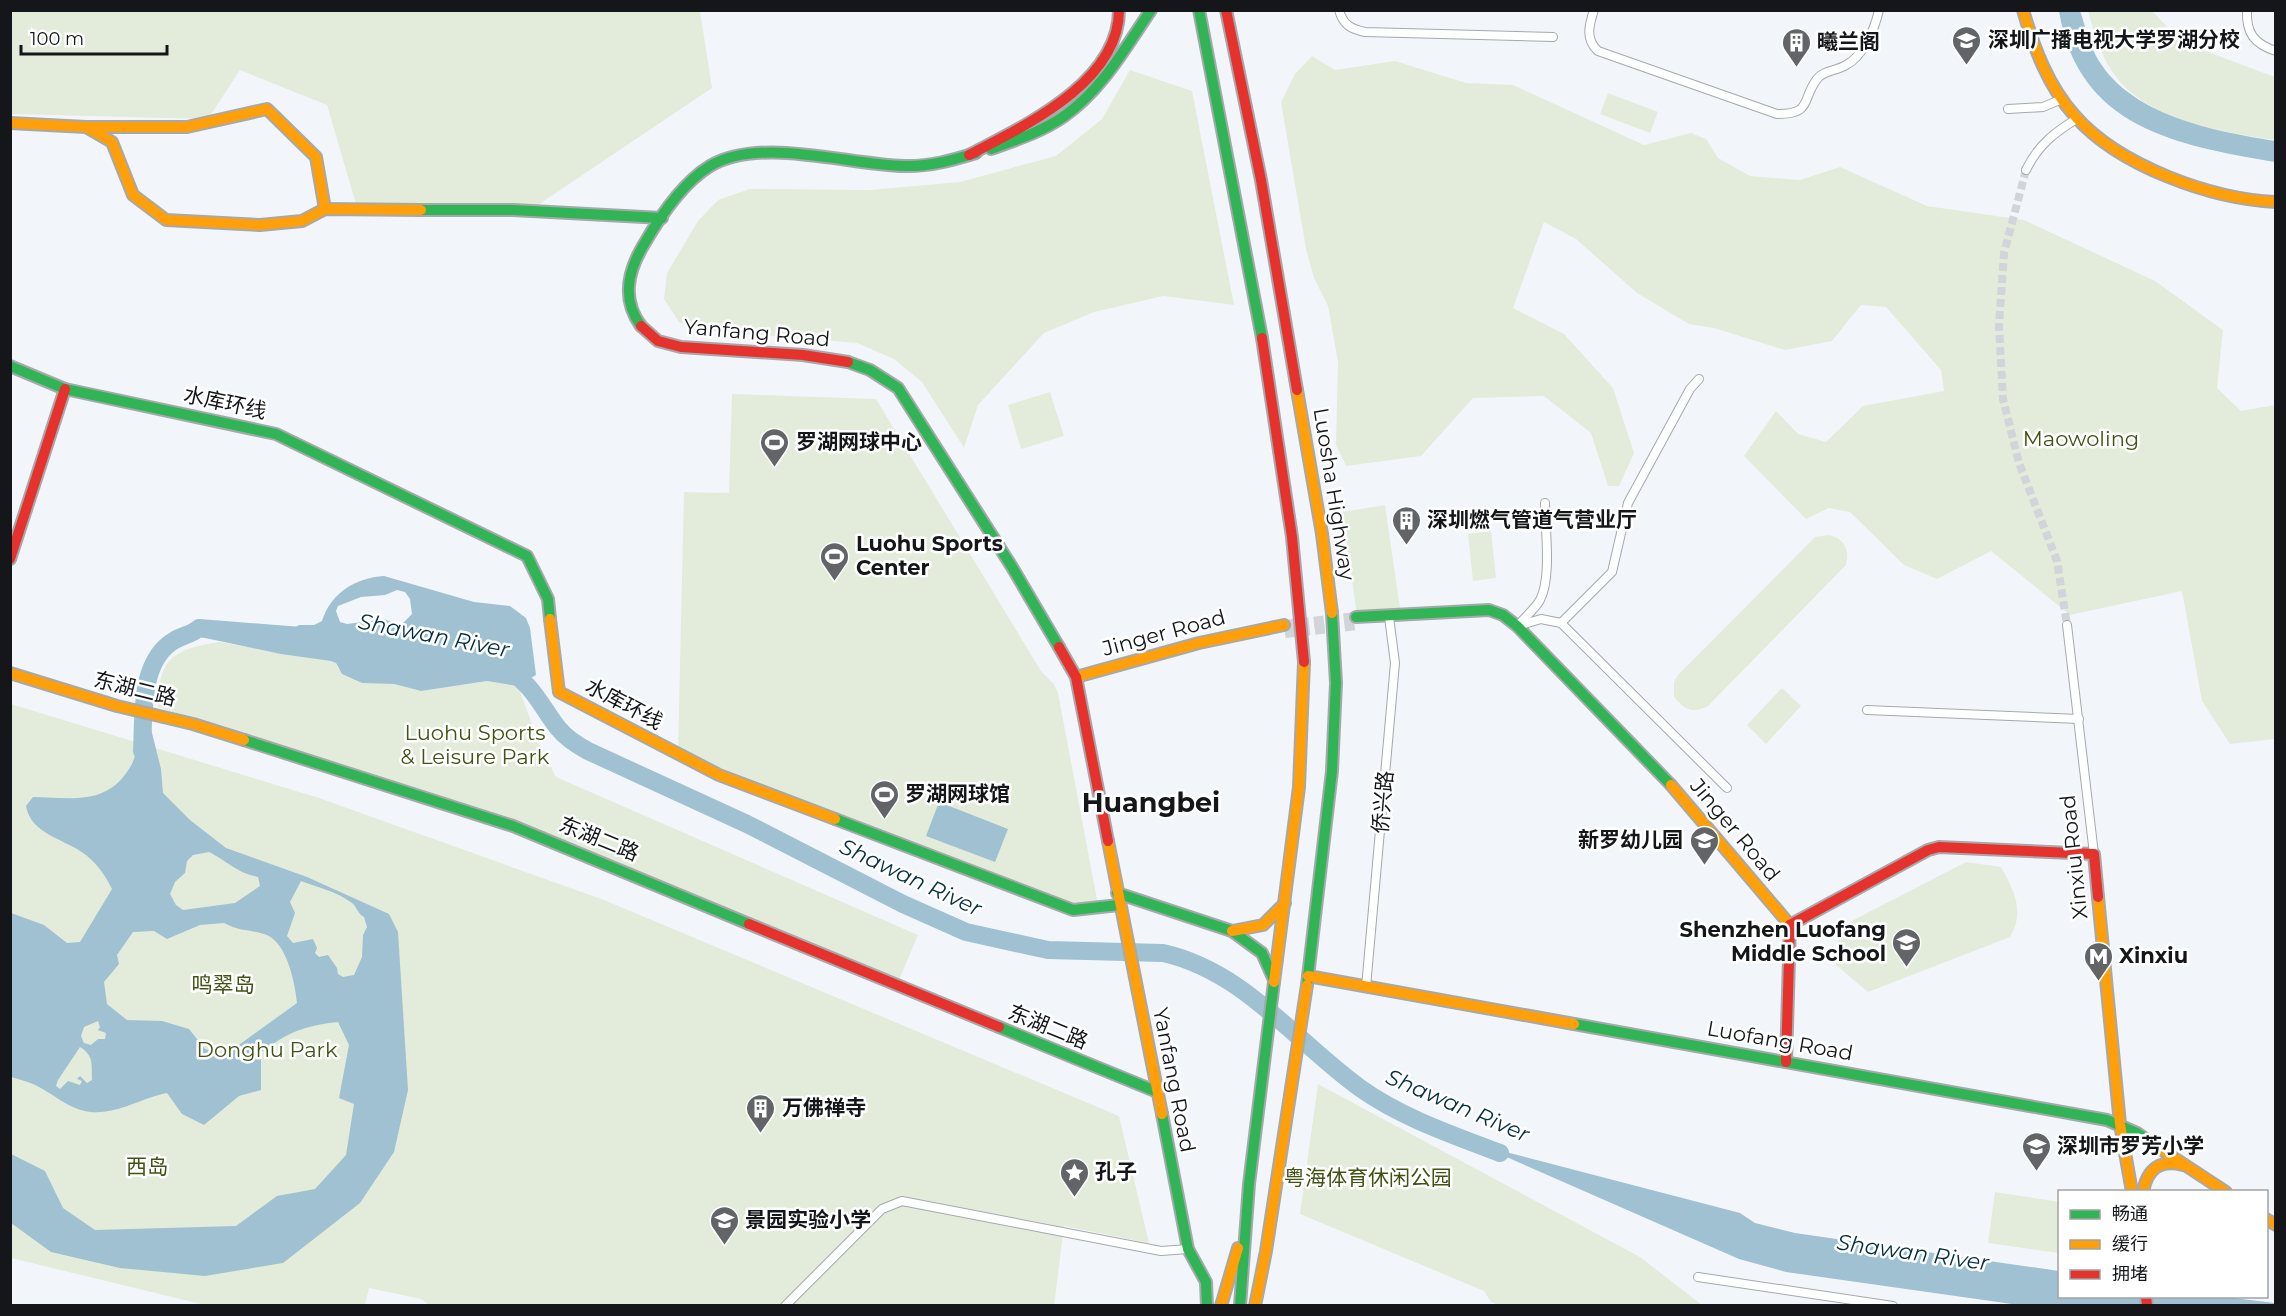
<svg xmlns="http://www.w3.org/2000/svg" width="2286" height="1316" viewBox="0 0 2286 1316" font-family="Montserrat,'Noto Sans SC',sans-serif">
<style>
.green{fill:#e3ecda}
.water{fill:#9fc1d1;fill-rule:evenodd}
.lines{fill:none;stroke-linecap:round;stroke-linejoin:round}
.river{stroke:#9fc1d1;stroke-width:18}
.street-tunnel{stroke:#d1d4d8;stroke-width:8;stroke-dasharray:8 4;stroke-linecap:butt}
.secondary-tunnel{stroke:#d1d4d8;stroke-width:10;stroke-dasharray:10 5;stroke-linecap:butt}
.street-casing{stroke:#a6a9ac;stroke-width:10}
.fast-casing{stroke:#a6a9ac;stroke-width:14}
.slow-casing{stroke:#a6a9ac;stroke-width:14}
.jam-casing{stroke:#a6a9ac;stroke-width:14}
.street{stroke:#fdfefe;stroke-width:8}
.fast{stroke:#30b455;stroke-width:10}
.slow{stroke:#ff9f0a;stroke-width:10}
.jam{stroke:#e5322d;stroke-width:10}
.labels{text-anchor:middle;stroke-width:5;stroke-linejoin:round;paint-order:stroke}
.poi-label{font-size:21px;font-weight:bold;fill:#141619;stroke:#fff;text-anchor:start}
.street-label{font-size:21px;fill:#141619;stroke:#fff}
.park-label{font-size:21px;fill:#405313;stroke:#fff}
.water-label{font-size:22px;font-style:italic;fill:#042f40;stroke:#fff}
.district-label{font-size:27px;font-weight:bold;fill:#141619;stroke:#fff}
</style>
<rect width="100%" height="100%" fill="#f2f6fa"/>
<g class="green">
<path d="M11 10 700 11 712 88 535 207 356 204 327 105 240 70 208 119 11 114Z"/>
<path d="M2088 11H2152L2171 31 2189 45 2275 77V140C2223 132 2147 121 2114 74 2100 55 2094 32 2088 11Z"/>
<path d="M1312 56 1335 70 1395 61 1466 83 1513 85 1644 145 1691 133 1706 139 1718 158 1750 176 1800 180 1840 167 1927 206 2024 220 2155 281 2223 330 2217 388 2241 411 2275 405V739L2230 744 2202 701 2182 591 2070 615 1991 551 1937 579 1904 565 1850 512 1829 508 1806 519 1744 456 1776 411 1798 434 1826 442 1863 406 1944 391 1941 370 1886 307 1861 305 1832 341 1785 350 1714 328 1689 324 1637 293 1576 239 1544 222 1513 308 1564 334 1613 388 1634 453 1619 486H1608L1591 433 1544 396 1473 398 1421 456 1346 466 1336 445 1338 362 1328 306 1314 278 1306 249 1281 102 1295 74Z"/>
<path d="M1130 70 1192 91 1234 305 1163 296 1094 312 1044 333 978 405 964 448 922 382 894 359 857 343 704 330 679 322 664 299 667 273 698 221 718 200 750 189 870 190 960 182 1056 156 1102 119Z"/>
<path d="M1608 93 1658 112 1650 133 1600 114Z"/>
<path d="M1050 392 1064 436 1021 449 1008 405Z"/>
<path d="M732 394 876 399 1041 671 1054 684 1058 693 1099 910 1071 914 716 781 678 753 684 492 729 493Z"/>
<path d="M1385 505 1400 608 1357 615 1342 512Z"/>
<path d="M1491 531 1496 578 1473 581 1468 534Z"/>
<path d="M1829 535C1844 538 1850 550 1846 565L1708 706C1694 714 1684 710 1674 697V682L1678 675 1815 537Z"/>
<path d="M220 642 331 661 336 663 338 669 376 683 394 684 421 691 487 681 518 686 539 743 556 777 918 935 899 980 519 822 158 707C158 657 175 649 220 642Z"/>
<path d="M1782 688 1801 706 1766 744 1747 725Z"/>
<path d="M11 704 319 798 604 900 1119 1116 1149 1243 1064 1226 1054 1306H431L421 1299 369 1288 365 1305H205L11 1258Z"/>
<path d="M1966 862 2001 867C2014 890 2025 912 2010 937L1868 992 1836 965 1840 927Z"/>
<path d="M1318 1084 1640 1257 1702 1305H1498L1491 1302 1484 1291 1300 1214Z"/>
<path d="M1995 1192 2059 1202V1253L1988 1243Z"/>
</g>
<g class="water">
<path d="M2059 11H2080C2085 24 2088 41 2095 54 2127 116 2215 131 2275 141V162C2176 145 2078 128 2059 11Z"/>
<path d="M384 576 474 602 510 606 526 618 530 628 536 675 518 686 487 681 421 691 394 684 362 683 342 674 336 663 331 661 281 654 191 635 219 629 283 634 299 625H314L322 621C331 593 355 578 384 576ZM397 590 405 592 410 599 412 614 400 626 384 619 347 624 340 622 336 611 338 606 361 597 385 595Z"/>
<path d="M139 727 151 729 161 769 163 793 190 820 226 848 307 877 389 914 398 932 408 1090 394 1152 360 1203 283 1263 205 1276 120 1268 51 1252 11 1223V1154L45 1171 63 1208 95 1230 236 1226 277 1196 315 1189 346 1155 354 1104 339 1098 349 1045 338 1022C303 1026 289 1032 261 1052V1090L239 1096 204 1125 182 1114 167 1093C141 1098 119 1114 91 1112 69 1110 53 1093 33 1084 26 1081 18 1079 11 1077V913L44 925 67 943 80 942 112 889C105 875 98 865 86 855 66 839 31 835 26 806L33 797C74 798 109 806 132 764 137 755 137 738 139 727ZM209 852C229 862 235 872 258 877L260 886 235 903 183 910 176 905 170 894 175 882 185 873 187 861 193 855ZM301 881C317 887 338 892 352 903 357 907 357 913 364 917L367 927 363 935 362 957 354 975 343 977 338 974 337 968 328 955 319 957 315 953 317 948 313 939 293 943 287 936 295 913 290 902ZM224 923C242 932 248 929 264 934 287 940 295 984 297 1003L225 1055 205 1049 189 1029 162 1021 127 1020 107 1004 104 982 119 964 117 955 133 932 154 931 167 939 200 925ZM98 1021 100 1027 98 1030 106 1033 105 1039H98L91 1045 84 1043 81 1036 84 1027ZM80 1047C95 1056 91 1066 92 1080L87 1083 80 1076 77 1079 82 1081 80 1085 68 1081 60 1089 56 1086 58 1080Z"/>
<path d="M939 802 1008 829 995 862 926 836Z"/>
<path d="M1479 1145 1740 1213 1755 1223 1795 1233 2059 1271 2060 1296H2217L2275 1303V1305L2026 1306 1786 1272 1739 1259Z"/>
</g>
<g class="lines">
<g class="river">
<path d="M506 669C532 683 541 706 558 728 566 738 577 745 588 751L747 824 903 904 966 932 1048 950 1163 953C1244 971 1295 1041 1360 1088 1402 1118 1453 1135 1500 1153"/>
<path d="M142 751C144 716 139 660 175 640 183 635 191 635 199 628L301 636"/>
</g>
<path class="street-tunnel" d="M2026 170 2004 253 1999 326 2003 399 2019 463 2057 561 2067 625"/>
<g class="secondary-tunnel">
<path d="M1284 625 1356 617"/>
<path d="M1285 633 1358 625"/>
</g>
<defs>
<g id="street">
<path d="M1339 10C1343 25 1351 29 1365 32L1553 37"/>
<path d="M1594 10C1589 25 1585 39 1598 51L1777 114C1813 114 1801 100 1817 79 1824 70 1837 71 1846 65 1863 57 1875 28 1879 10"/>
<path d="M2247 10C2246 33 2254 44 2276 51"/>
<path d="M2008 109 2043 107 2062 99"/>
<path d="M2026 170C2038 145 2055 132 2078 118"/>
<path d="M1561 623 1612 572 1628 503 1690 389 1699 379"/>
<path d="M1518 625C1525 617 1535 609 1540 600 1552 577 1545 530 1545 503"/>
<path d="M2067 625 2094 854"/>
<path d="M1517 626 1541 619 1561 623 1727 788"/>
<path d="M1867 710 2079 719"/>
<path d="M1366 987 1395 663 1389 617"/>
<path d="M1698 1277 1893 1306"/>
<path d="M785 1306 882 1209 902 1201 1161 1251 1188 1249"/>
</g>
<g id="fast">
<path d="M1199 10 1262 338"/>
<path d="M991 149C1016 140 1041 132 1063 117 1102 90 1125 48 1151 10"/>
<path d="M421 210H513L662 218"/>
<path d="M641 326C622 300 627 273 643 246 659 218 682 183 710 166 761 136 848 165 904 166 929 167 953 160 976 153"/>
<path d="M848 362 870 370 898 388 1012 567 1059 647"/>
<path d="M10 366 65 389 276 434 527 556 548 599 550 619"/>
<path d="M1356 617 1489 610 1503 615 1517 626 1671 785"/>
<path d="M244 740 513 826 749 924"/>
<path d="M835 819 1073 910 1119 905"/>
<path d="M1117 893 1232 931"/>
<path d="M1232 931 1262 953 1274 980"/>
<path d="M1307 985 1332 771 1336 683 1332 613"/>
<path d="M1574 1024 2107 1120 2137 1133 2159 1148"/>
<path d="M999 1027 1155 1091"/>
<path d="M1162 1114 1188 1249 1206 1282 1207 1306"/>
<path d="M1240 1306 1249 1184 1274 982"/>
</g>
<g id="slow">
<path d="M2023 10C2034 48 2048 86 2075 116 2119 166 2211 199 2276 202"/>
<path d="M10 123 86 127 112 142 133 195 166 220 260 225 302 221 325 209 421 210"/>
<path d="M86 127H187L267 109 316 157 325 209"/>
<path d="M1297 390 1322 534 1332 613"/>
<path d="M550 619 559 692 719 775 835 819"/>
<path d="M10 673 117 706 193 724 244 740"/>
<path d="M1076 677 1199 643 1284 625"/>
<path d="M1671 785 1790 925"/>
<path d="M1108 841 1162 1114"/>
<path d="M2098 897 2120 1124 2132 1192"/>
<path d="M1232 931 1263 925 1285 903"/>
<path d="M1308 976 1574 1024"/>
<path d="M1274 982 1299 787 1304 662"/>
<path d="M2159 1148 2226 1192"/>
<path d="M2143 1192C2147 1169 2160 1159 2183 1165"/>
<path d="M2266 1219 2276 1225"/>
<path d="M1221 1306 1238 1248"/>
<path d="M1255 1306 1266 1251 1307 985"/>
</g>
<g id="jam">
<path d="M1226 10 1261 180 1297 390"/>
<path d="M969 155C1024 126 1119 83 1119 10"/>
<path d="M641 326 658 341 681 347 803 355 848 362"/>
<path d="M1262 338 1292 537 1304 662"/>
<path d="M10 559 65 389"/>
<path d="M1059 647 1076 677 1108 841"/>
<path d="M749 924 999 1027"/>
<path d="M1790 925 1928 850 1939 847 2094 854 2098 897"/>
<path d="M1786 1062 1790 925"/>
<path d="M2146 1296 2147 1306"/>
</g>
</defs>
<use href="#street" class="street-casing"/>
<use href="#fast" class="fast-casing"/>
<use href="#slow" class="slow-casing"/>
<use href="#jam" class="jam-casing"/>
<use href="#street" class="street"/>
<use href="#fast" class="fast"/>
<use href="#slow" class="slow"/>
<use href="#jam" class="jam"/>
</g>
<defs>
<symbol id="school-pin" viewBox="-11 -11 22 30"><path d="M0 17L-7.5 6A9.5 9.5 0 1 1 7.5 6Z" fill="#626468" stroke="#fff"/><path d="M0-5L7-2L0 1L-7-2ZM-4 1L0 2.5L4 1V4Q0 6-4 4Z" fill="#fff"/></symbol>
<symbol id="building-pin" viewBox="-11 -11 22 30"><path d="M0 17L-7.5 6A9.5 9.5 0 1 1 7.5 6Z" fill="#626468" stroke="#fff"/><path d="M-4-6H4V6H1V3H-1V6H-4ZM-2.5-4.3h1.7v1.8h-1.7ZM.8-4.3h1.7v1.8H.8ZM-2.5-1h1.7V.8h-1.7ZM.8-1h1.7V.8H.8Z" fill="#fff"/></symbol>
<symbol id="stadium-pin" viewBox="-11 -11 22 30"><path d="M0 17L-7.5 6A9.5 9.5 0 1 1 7.5 6Z" fill="#626468" stroke="#fff"/><path d="M0-5a6.5 5 0 1 0 0 10a6.5 5 0 1 0 0-10ZM-3.5-1.8h7v3.6h-7Z" fill="#fff"/></symbol>
<symbol id="metro-pin" viewBox="-11 -11 22 30"><path d="M0 17L-7.5 6A9.5 9.5 0 1 1 7.5 6Z" fill="#626468" stroke="#fff"/><path d="M-5.5 5V-5H-3L0 0L3-5H5.5V5H3V-.5L0 4L-3-.5V5Z" fill="#fff"/></symbol>
<symbol id="sight-pin" viewBox="-11 -11 22 30"><path d="M0 17L-7.5 6A9.5 9.5 0 1 1 7.5 6Z" fill="#626468" stroke="#fff"/><path d="M0-6L1.8-2.2L6-1.7L2.9 1.2L3.7 5.4L0 3.3L-3.7 5.4L-2.9 1.2L-6-1.7L-1.8-2.2Z" fill="#fff"/></symbol>
</defs>
<g fill-rule="evenodd">
<use href="#school-pin" x="1950" y="24" width="33" height="45"/>
<use href="#building-pin" x="1780" y="26" width="33" height="45"/>
<use href="#stadium-pin" x="758" y="426" width="33" height="45"/>
<use href="#building-pin" x="1390" y="504" width="33" height="45"/>
<use href="#stadium-pin" x="818" y="540" width="33" height="45"/>
<use href="#stadium-pin" x="868" y="778" width="33" height="45"/>
<use href="#school-pin" x="1688" y="824" width="33" height="45"/>
<use href="#school-pin" x="1890" y="926" width="33" height="45"/>
<use href="#metro-pin" x="2082" y="940" width="33" height="45"/>
<use href="#building-pin" x="744" y="1092" width="33" height="45"/>
<use href="#school-pin" x="2020" y="1130" width="33" height="45"/>
<use href="#sight-pin" x="1058" y="1156" width="33" height="45"/>
<use href="#school-pin" x="708" y="1204" width="33" height="45"/>
</g>
<g class="labels">
<g class="poi-label">
<text x="1988" y="47">深圳广播电视大学罗湖分校</text>
<text x="1817" y="49">曦兰阁</text>
<text x="796" y="449">罗湖网球中心</text>
<text x="1427" y="527">深圳燃气管道气营业厅</text>
<text x="856" y="551">Luohu Sports<tspan x="856" dy="24">Center</tspan></text>
<text x="905" y="801">罗湖网球馆</text>
<text x="1683" y="847" text-anchor="end">新罗幼儿园</text>
<text x="1886" y="937" text-anchor="end">Shenzhen Luofang<tspan x="1886" dy="24">Middle School</tspan></text>
<text x="2119" y="963">Xinxiu</text>
<text x="782" y="1115">万佛禅寺</text>
<text x="2057" y="1153">深圳市罗芳小学</text>
<text x="1095" y="1179">孔子</text>
<text x="745" y="1227">景园实验小学</text>
</g>
<g class="street-label">
<text transform="translate(757 333) rotate(5)" y="7">Yanfang Road</text>
<text transform="translate(225 403) rotate(12)" y="7">水库环线</text>
<text transform="translate(1334 494) rotate(81)" y="7">Luosha Highway</text>
<text transform="translate(1164 633) rotate(-15)" y="7">Jinger Road</text>
<text transform="translate(135 689) rotate(14)" y="7">东湖二路</text>
<text transform="translate(624 704) rotate(28)" y="7">水库环线</text>
<text transform="translate(1383 802) rotate(-85)" y="7">侨兴路</text>
<text transform="translate(1735 830) rotate(50)" y="7">Jinger Road</text>
<text transform="translate(599 839) rotate(22)" y="7">东湖二路</text>
<text transform="translate(2074 857) rotate(-96)" y="7">Xinxiu Road</text>
<text transform="translate(1048 1027) rotate(22)" y="7">东湖二路</text>
<text transform="translate(1780 1041) rotate(10)" y="7">Luofang Road</text>
<text transform="translate(1174 1080) rotate(79)" y="7">Yanfang Road</text>
</g>
<g class="park-label">
<text x="2081" y="446">Maowoling</text>
<text x="475" y="740">Luohu Sports<tspan x="475" dy="24">&amp; Leisure Park</tspan></text>
<text x="223" y="992">鸣翠岛</text>
<text x="267" y="1057">Donghu Park</text>
<text x="147" y="1174">西岛</text>
<text x="1368" y="1185">粤海体育休闲公园</text>
</g>
<g class="water-label">
<text transform="translate(434 635) rotate(11)" y="8">Shawan River</text>
<text transform="translate(911 877) rotate(25)" y="8">Shawan River</text>
<text transform="translate(1458 1105) rotate(23)" y="8">Shawan River</text>
<text transform="translate(1913 1252) rotate(8)" y="8">Shawan River</text>
</g>
<g class="district-label">
<text x="1151" y="812">Huangbei</text>
</g>
</g>
<rect width="2286" height="1316" fill="none" stroke="#141619" stroke-width="24"/>
<rect x="2058" y="1190" width="210" height="108" fill="#ffffff" stroke="#a1a2a3" stroke-width="1.5"/>
<rect x="2070" y="1210" width="30" height="9" fill="#30b455" stroke="#a1a2a3" stroke-width="1.5"/>
<text x="2112" y="1220" font-size="18" fill="#141619">畅通</text>
<rect x="2070" y="1240" width="30" height="9" fill="#ff9f0a" stroke="#a1a2a3" stroke-width="1.5"/>
<text x="2112" y="1250" font-size="18" fill="#141619">缓行</text>
<rect x="2070" y="1270" width="30" height="9" fill="#e5322d" stroke="#a1a2a3" stroke-width="1.5"/>
<text x="2112" y="1280" font-size="18" fill="#141619">拥堵</text>
<path d="M21 45v9h146v-9" fill="none" stroke="#141619" stroke-width="3"/>
<text x="30" y="45" font-size="18" fill="#141619" stroke="#ffffff" stroke-width="4.5" paint-order="stroke">100 m</text>
</svg>
